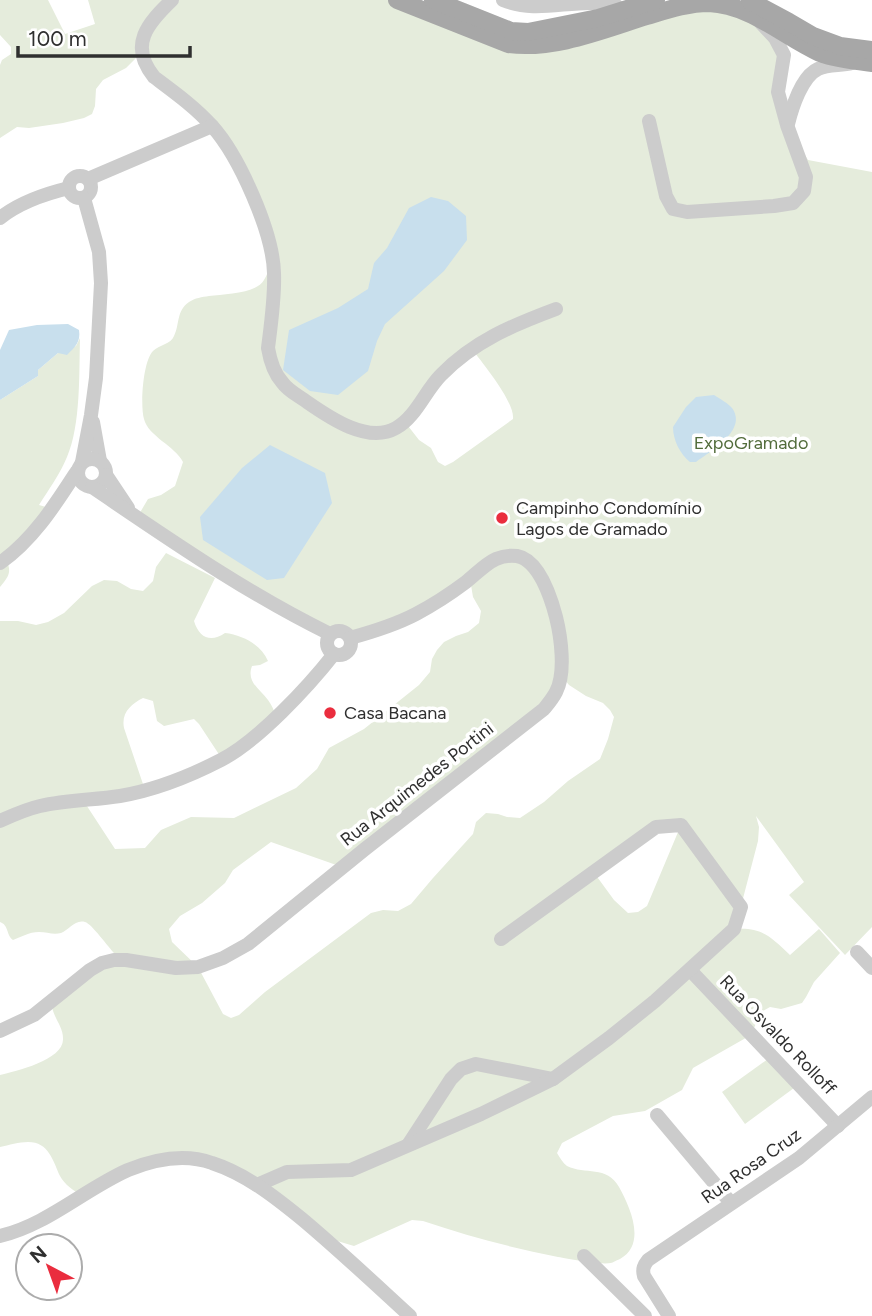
<svg xmlns="http://www.w3.org/2000/svg" width="872" height="1316" viewBox="0 0 872 1316" font-family="Figtree,sans-serif">
<style>
.green{fill:#e5ecdc;fill-rule:evenodd}
.water{fill:#c8dfed}
.lines{fill:none;stroke-linecap:round;stroke-linejoin:round}
.minor{stroke:#ccc;stroke-width:14}
.major{stroke:#a7a7a7;stroke-width:18}
.poi-dot{fill:#ea2d3e;stroke:#fff;stroke-width:2.5}
.labels{text-anchor:middle;stroke-width:7;stroke-linejoin:round;paint-order:stroke}
.park-label{font-size:18px;fill:#526c3b;stroke:#fff}
.poi-label{font-size:18px;fill:#2f2f2f;stroke:#fff;text-anchor:start}
.street-label{font-size:18px;fill:#2f2f2f;stroke:#fff}
</style>
<rect width="100%" height="100%" fill="#fff"/>
<g class="green">
<path d="M0 0H48L65 34 95 24 88 0H397L507 44 630 22 732 6 781 46 778 83 787 125 808 160 872 172V927L845 955 789 895 804 882 756 816 759 827 758 841 735 929C762 927 771 937 790 955L819 929 840 953 814 982 806 997 802 1003 781 1009 770 1007 761 1012 751 1035 693 1068 682 1090 645 1111 613 1116 562 1143 557 1153C560 1158 563 1163 567 1166 585 1175 607 1165 619 1187 630 1207 647 1244 620 1259 619 1259 612 1263 611 1263 599 1265 570 1259 558 1257 512 1248 468 1236 423 1221L412 1220 354 1246 324 1237 211 1162 170 1158 81 1195C73 1190 65 1185 60 1176 53 1161 49 1142 28 1142 19 1142 9 1145 0 1147V1075C16 1071 65 1060 63 1038 63 1027 54 1018 52 1007L115 954C108 947 92 924 85 922 75 919 69 930 61 933 53 935 47 932 39 932 29 932 21 937 13 940 6 935 9 925 0 922V621H18L36 625 48 622 64 613 92 586 104 580 117 581 131 589 143 591 153 581 156 567 166 553 215 578 194 621C199 638 211 643 225 633 243 635 261 645 268 661L260 665 252 666C246 682 260 689 268 700 272 705 274 711 276 716L222 759 199 724 194 719 164 726 157 721 153 701 143 698C131 704 121 713 124 728L145 790 83 800 115 849 145 848 161 830 191 817 234 818 296 788 317 769 329 748 364 729 419 685 430 672 432 659 437 650 444 642 456 636 468 632 479 623 481 611 473 597 470 579 416 614 348 634 339 630 330 634 138 516 148 499 161 495 175 486 183 462C175 446 148 436 144 419 140 405 143 361 153 351 159 345 171 344 174 336 180 324 176 311 189 302 195 298 202 297 209 296 225 294 256 294 264 280 269 272 271 263 273 255L227 145 154 77 141 53 126 68 103 80 96 89 95 106 92 114 84 118 63 123 29 128 17 127 0 138V65L2 60 11 54V47L0 35ZM472 349C483 364 515 402 513 419L453 462 445 466 438 462 431 448 419 440 405 422ZM561 675 569 685 586 696 603 703 610 710 614 717 608 739 600 759 568 781 544 802 520 818 507 817 498 814 486 813 476 822 473 834 433 878 411 904 398 911 383 910 371 913 265 992 239 1015 231 1018 223 1014 198 967 172 942 169 929 180 916 202 903 225 883 233 870 271 842 342 867 557 690ZM681 825 647 906 638 912 628 913 614 900 595 874 656 827Z"/>
<path d="M80 338C79 373 81 425 67 457 60 474 49 489 39 505L53 509 6 559C12 572 9 576 0 587V400L38 376V370L58 353 76 346Z"/>
<path d="M768 1059 794 1088 745 1124 722 1092Z"/>
</g>
<g class="water">
<path d="M431 197 448 201 466 216 467 240 444 271 385 324 377 341 368 371 338 395 310 391 283 370 289 330 338 308 368 289 374 263 387 248 409 208Z"/>
<path d="M68 324 79 330C81 342 75 347 67 355L58 353 38 370V376L0 400V350L9 330 37 325Z"/>
<path d="M714 395C720 399 728 403 732 408 748 430 711 451 696 462H690C680 454 673 440 673 427L686 407 696 397Z"/>
<path d="M270 445 325 473 332 503 284 578 267 580 203 540 200 517 242 468Z"/>
</g>
<g class="lines">
<g class="minor">
<path d="M172 0C148 23 128 45 154 77 174 92 195 107 212 126 239 156 273 232 274 273 275 297 271 324 268 348 270 360 274 373 282 382 288 391 299 396 307 402 330 418 368 444 396 428 416 417 425 391 441 375 474 341 513 325 556 309"/>
<path d="M503 0C532 12 560 3 590 3 597 3 606 2 613 4 618 6 622 10 626 14"/>
<path d="M649 121 666 196 673 209 687 212 774 206 793 203 804 191 806 177 787 125 778 92 784 55 775 38 761 23"/>
<path d="M788 124C792 108 802 76 818 69 828 64 841 66 852 63"/>
<circle cx="80" cy="187" r="11"/>
<path d="M88 179 212 126"/>
<path d="M0 218C20 202 44 194 69 188"/>
<path d="M93 422 100 461"/>
<circle cx="92" cy="473" r="14"/>
<path d="M82 462 91 415 96 378 101 283 99 252 84 198"/>
<path d="M106 475 128 508"/>
<path d="M92 487C169 539 246 593 330 634"/>
<path d="M0 563C33 540 55 505 77 471"/>
<circle cx="339" cy="643" r="12"/>
<path d="M0 821C13 815 27 809 40 806 67 800 94 800 120 796 155 790 190 776 221 760 258 741 308 687 334 654"/>
<path d="M857 952 872 968"/>
<path d="M690 970 838 1126"/>
<path d="M0 1031 34 1015 90 970 102 963 114 960H126L176 968 198 967 223 958 248 944 365 849 544 709C548 704 553 698 556 692 566 673 561 637 556 617 551 598 539 560 517 556 509 555 503 556 496 559 485 564 475 575 466 582 450 594 433 605 416 614 395 625 372 632 350 638"/>
<path d="M657 1115 731 1203"/>
<path d="M408 1145 451 1079 461 1069 476 1064 553 1079"/>
<path d="M257 1185 287 1172 351 1170 481 1114 553 1079 609 1038 655 1001 734 929 741 907 681 825 656 827 501 939"/>
<path d="M0 1236C47 1225 85 1189 128 1170 155 1159 184 1153 212 1163 246 1174 275 1197 302 1219 339 1250 374 1283 410 1316"/>
<path d="M584 1256 645 1316"/>
<path d="M669 1316 644 1276C642 1269 644 1265 648 1260L799 1158 872 1097"/>
</g>
<g class="major">
<path d="M397 0 508 44C555 50 602 30 647 16 667 10 688 3 709 3 751 5 783 36 820 53 835 59 855 61 872 63"/>
<path d="M433 0 511 31 528 32 598 18 656 0"/>
<path d="M750 1 789 22 813 36 840 46 872 50"/>
</g>
</g>
<g class="poi-dot">
<circle cx="502" cy="518" r="7"/>
<circle cx="330" cy="713" r="7"/>
</g>
<g class="labels">
<g class="park-label">
<text x="751" y="449">ExpoGramado</text>
</g>
<g class="poi-label">
<text x="516" y="514">Campinho Condomínio<tspan x="516" dy="21">Lagos de Gramado</tspan></text>
<text x="344" y="719">Casa Bacana</text>
</g>
<g class="street-label">
<text transform="translate(417 784) rotate(-38)" y="6">Rua Arquimedes Portini</text>
<text transform="translate(778 1035) rotate(46)" y="6">Rua Osvaldo Rolloff</text>
<text transform="translate(751 1166) rotate(-35)" y="6">Rua Rosa Cruz</text>
</g>
</g>
<g transform="translate(49 1267) rotate(319)"><circle r="33" fill="#ffffff" stroke="#acacac" stroke-width="2"/>
<path d="M0-5L12 26L0 18L-12 26Z" fill="#ea2d3e"/>
<text y="-10" font-size="19" font-weight="bold" text-anchor="middle" fill="#2f2f2f">N</text>
</g>
<path d="M18 46v10h172v-10" fill="none" stroke="#2f2f2f" stroke-width="3.5"/>
<text x="28" y="46" font-size="21" fill="#2f2f2f" stroke="#ffffff" stroke-width="5" paint-order="stroke">100 m</text>
</svg>
